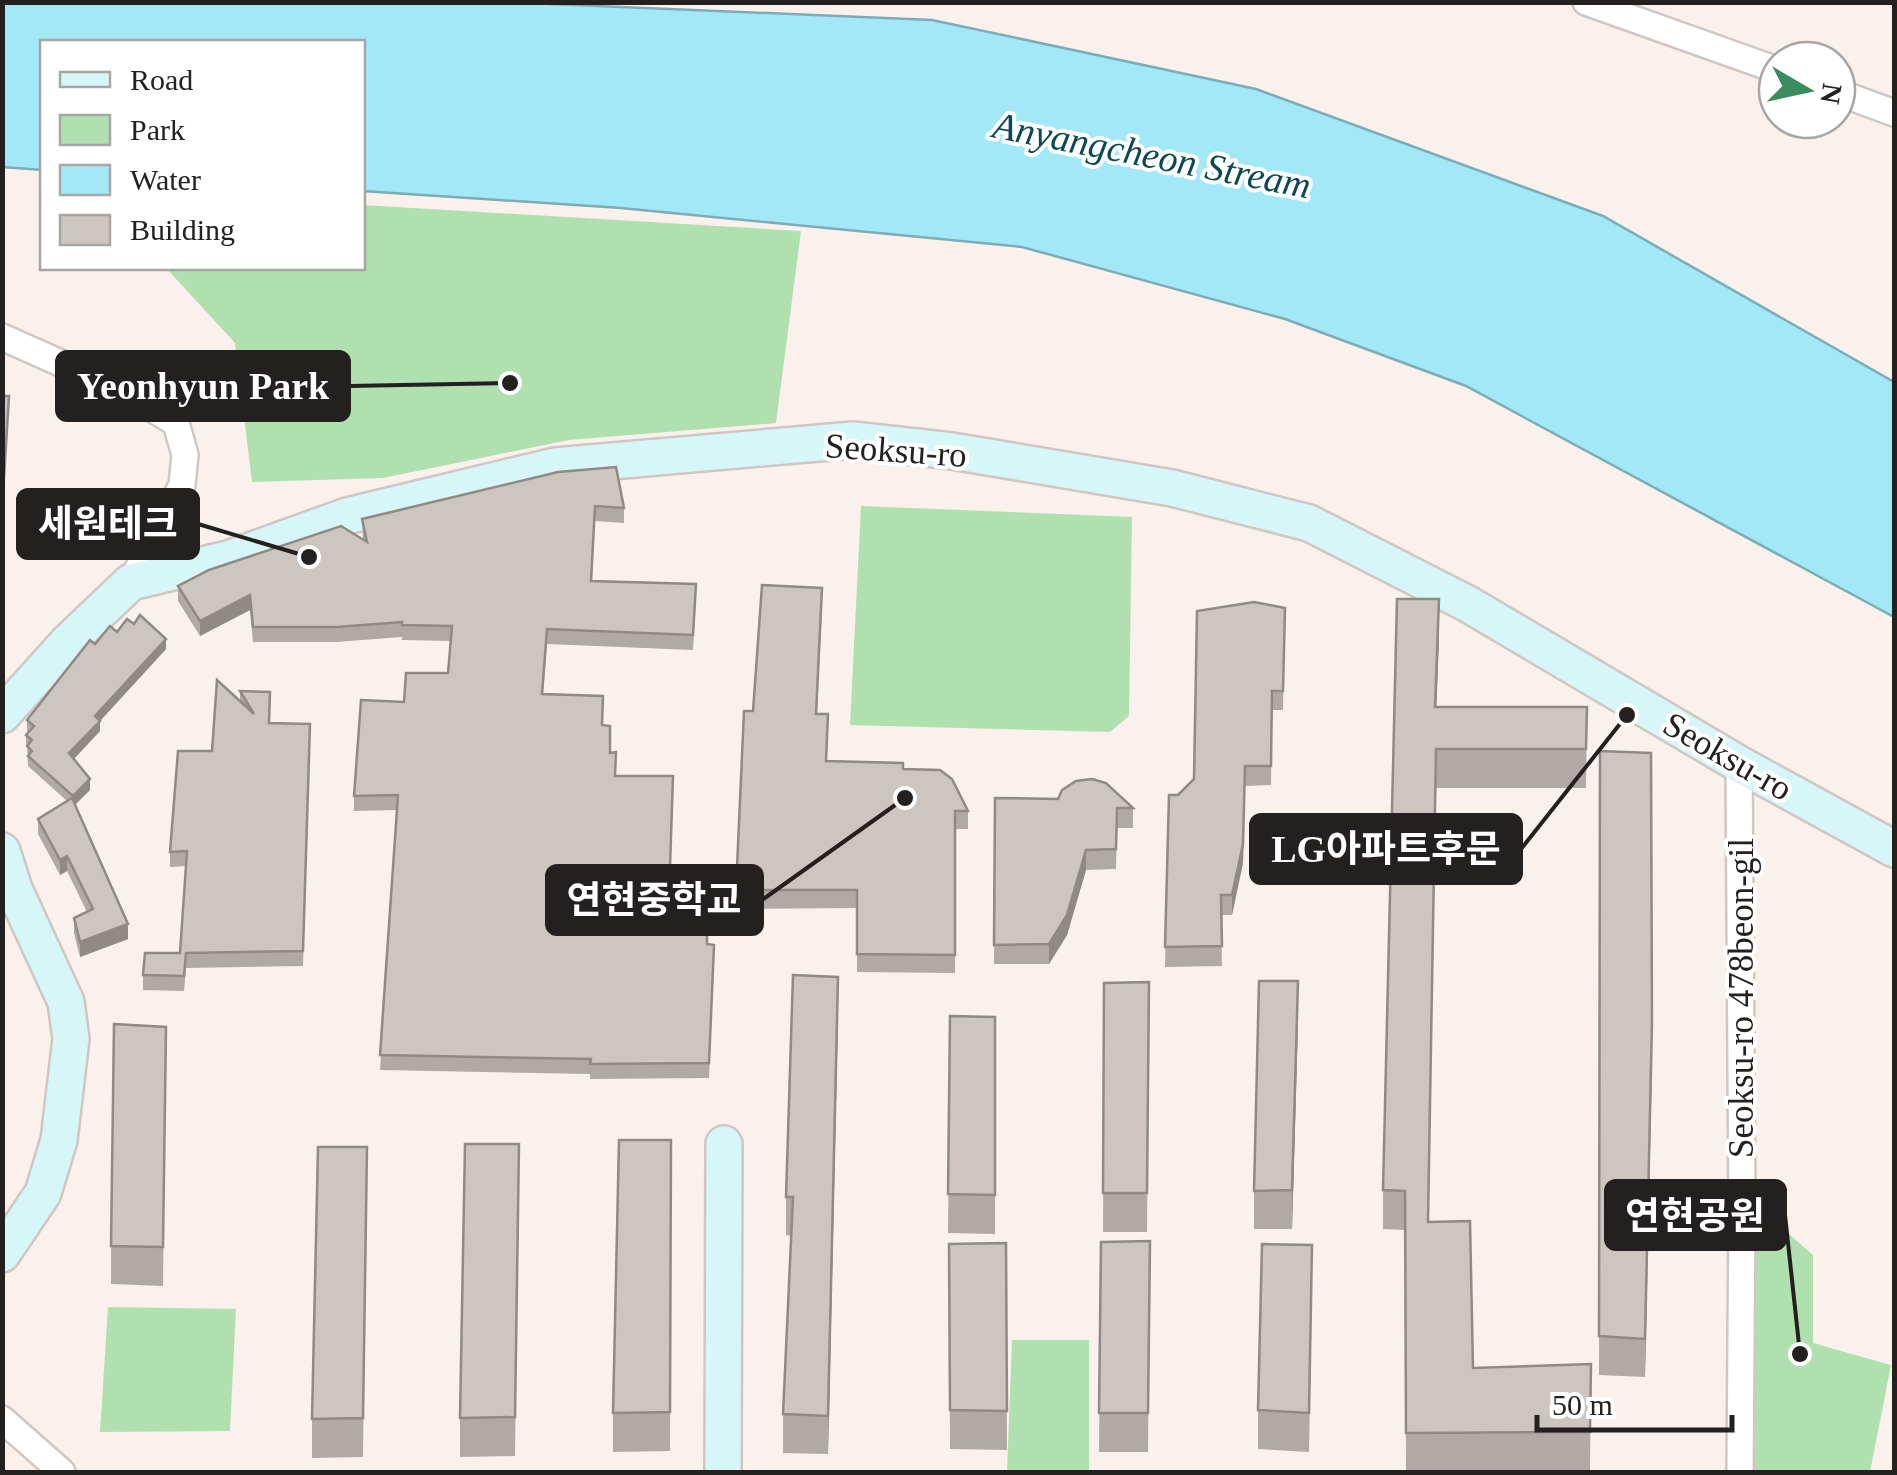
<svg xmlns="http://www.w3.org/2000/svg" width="1897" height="1475" viewBox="0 0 1897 1475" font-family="'Times New Roman','Noto Sans KR',serif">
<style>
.green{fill:#b0e0af}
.water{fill:#a2e8f7;stroke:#7cacb6;stroke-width:2.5}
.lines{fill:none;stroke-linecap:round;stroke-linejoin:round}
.street-casing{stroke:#d0c7c4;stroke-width:30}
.secondary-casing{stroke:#d0c7c4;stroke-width:40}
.street{stroke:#fff;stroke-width:25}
.secondary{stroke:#d6f6f7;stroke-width:35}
.wall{fill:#b0a9a5}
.shaded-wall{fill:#908a86}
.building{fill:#cdc5c0;stroke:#908a86;stroke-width:2.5}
.labels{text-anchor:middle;stroke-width:8;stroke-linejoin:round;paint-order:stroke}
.street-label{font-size:35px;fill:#23201f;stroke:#fff}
.water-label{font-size:38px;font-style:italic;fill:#0a4853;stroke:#fff}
.leader{fill:none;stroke:#23201f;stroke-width:4}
.callout-dot{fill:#23201f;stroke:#fff;stroke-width:4}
.callout{fill:#23201f;stroke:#23201f;stroke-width:4}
.callout-label{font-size:38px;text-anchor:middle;font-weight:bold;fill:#fff}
</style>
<rect width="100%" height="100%" fill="#faf1ed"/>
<g class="green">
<path d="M363 205 801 231 776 423 569 440 383 478 252 482 235 343 166 268H362Z"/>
<path d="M861 506 1132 517 1129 716 1110 732 850 725Z"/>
<path d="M1750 1220 1775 1222 1813 1255V1343L1891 1365 1870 1472H1748Z"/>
<path d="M108 1307 236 1309 230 1431 100 1432Z"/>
<path d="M1012 1340H1089V1472H1007Z"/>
</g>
<path class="water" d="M527 3 932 20 1256 89 1603 216 1894 382V617L1466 386 1285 319 1022 247 621 208 363 191 362 42H42V170L3 167V3Z"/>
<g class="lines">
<defs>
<g id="street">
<path d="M1586 2 1777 70"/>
<path d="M1837 92 1894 113"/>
<path d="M2 337 123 391 176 423 185 455 182 485 131 582"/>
<path d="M1739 764 1742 1212 1740 1472"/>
<path d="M2 1419 62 1472"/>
</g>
<g id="secondary">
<path d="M2 715 68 642 131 582 228 559 347 516 555 466 853 440 952 451 1172 488 1309 523 1468 604 1739 764 1894 849"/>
<path d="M2 851 14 889 66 1002 71 1039 59 1140 43 1193 2 1254"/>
<path d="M723 1472 724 1144"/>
</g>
</defs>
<use href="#street" class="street-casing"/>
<use href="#secondary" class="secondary-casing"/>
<use href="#street" class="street"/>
<use href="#secondary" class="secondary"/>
</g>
<g class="wall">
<path d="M558 472 624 508V523L595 521 592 581 696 599 693 650 547 644 543 694 603 725 615 776 670 898 707 944 714 960 709 1078 590 1079V1074L380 1070 397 810 354 811V796L404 702 448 673 450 641 402 640V637L336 642H253L250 610 200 636 178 601V586L363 540 362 519Z"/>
<path d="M822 606 817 714 827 761 903 769 968 811V829H955V973L857 972V908L736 909V890L753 711Z"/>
<path d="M1285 608 1283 710H1272L1271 785 1245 786 1243 863 1232 915H1221L1222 966 1165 967 1169 795H1178L1194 779Z"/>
<path d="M117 632 166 649 100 721V731L74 759 90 790 75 804 128 939 80 957 74 933V918L87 912 67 871 60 875 38 834V819L67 801 28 766 27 746 26 745V735L28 732 27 730V720L95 644Z"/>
<path d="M1439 638 1436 707H1587L1586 788H1436L1428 1222 1473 1368 1591 1364 1590 1471 1406 1472 1405 1230 1383 1229V1190Z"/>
<path d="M240 691 269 723 310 724 303 966 186 968 184 991 143 990V975L180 953 186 866 170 867V852L212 751 240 702Z"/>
<path d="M1600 751 1652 1061 1645 1377 1599 1375Z"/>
<path d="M995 798 1058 799 1133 808V828H1117L1116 869 1086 870 1067 935 1049 964H994Z"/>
<path d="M1149 982 1147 1232H1103L1104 983Z"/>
<path d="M838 1016 828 1454 783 1453V1414L791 1236 786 1235V1197Z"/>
<path d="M950 1016 995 1017V1234L948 1233Z"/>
<path d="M1298 1020 1292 1229H1254V1191Z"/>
<path d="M166 1027 163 1286 111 1284V1246Z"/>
<path d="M671 1140 670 1451 613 1452V1413Z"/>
<path d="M519 1144 515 1456 460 1457V1418Z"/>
<path d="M367 1147 363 1457 312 1458V1419Z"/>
<path d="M1150 1241 1148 1452H1099L1101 1242Z"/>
<path d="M1006 1243 1007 1450 950 1449 949 1244Z"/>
<path d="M1312 1284 1309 1452 1258 1449V1410Z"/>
</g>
<g class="shaded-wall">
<path d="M250 595V610L200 636V621Z"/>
<path d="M1439 599V638L1435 746V707Z"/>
<path d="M166 639V649L100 721V731L69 764V753L95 716Z"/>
<path d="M90 779V790L73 807V796Z"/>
<path d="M1245 786 1243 863 1232 915V895Z"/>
<path d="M1086 850V870L1067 935 1049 964V944Z"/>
<path d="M67 856V871L60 875V860Z"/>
<path d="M128 924V939L80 957V942Z"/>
<path d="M838 977V1016L828 1454V1416Z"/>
<path d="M1298 981V1020L1292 1229V1190Z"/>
<path d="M1652 1022V1061L1645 1377V1339Z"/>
</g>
<g class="building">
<path d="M2 396H9L3 494H2Z"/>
<path d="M616 467 624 508 595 506 591 581 696 584 693 635 547 629 542 694 603 696 602 725 610 726V753L616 752 615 776H673L669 898 707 899V944L714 945 709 1063 590 1064 591 1059 380 1055 398 795 354 796 361 700 404 702 406 673H448L452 626 402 625V622L336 627H253L250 595 200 621 178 586 209 570 341 526 367 542 362 519 558 472Z"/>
<path d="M762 585 822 588 816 714H828L826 761 903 763V769L940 770 952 779 968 811H955V955L857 954V890H736L744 711H753Z"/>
<path d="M1397 599H1439L1435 707H1587L1586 749H1436L1428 1222 1470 1221 1473 1368 1591 1364 1590 1432 1406 1433 1405 1191 1383 1190Z"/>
<path d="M1254 602 1285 608 1283 691H1272L1271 766H1245L1243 844 1232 895H1221L1222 946 1165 947 1169 795H1178L1194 779 1197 611Z"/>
<path d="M140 615 166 639 95 716 100 721 69 753 90 779 73 796 28 756 32 751 27 746 32 740 26 735 34 726 27 720 90 640 95 644 110 626 117 632 127 619 134 624Z"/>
<path d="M217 680 254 714 240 691 270 692 269 723 310 724 303 951 186 953 184 976 143 975 145 953H180L187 851 170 852 178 751H212Z"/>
<path d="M1600 751 1651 753 1652 1022 1645 1339 1599 1336Z"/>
<path d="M1092 779 1106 783 1133 808H1117L1116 849 1086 850 1067 915 1049 944 994 945 995 798 1058 799 1062 790 1076 781Z"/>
<path d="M72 798 128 924 80 942 74 918 93 909 67 856 60 860 38 819Z"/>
<path d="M793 975 838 977 828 1416 783 1414 793 1197H786Z"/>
<path d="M1259 981H1298L1292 1190 1254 1191Z"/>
<path d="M1149 982 1147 1193H1103L1104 983Z"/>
<path d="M950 1016 995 1017V1195L948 1194Z"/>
<path d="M114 1024 166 1027 163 1247 111 1246Z"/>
<path d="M619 1140H671L670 1412 613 1413Z"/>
<path d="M465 1144H519L515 1417 460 1418Z"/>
<path d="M318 1147H367L363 1418 312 1419Z"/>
<path d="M1150 1241 1148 1413H1099L1101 1242Z"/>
<path d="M1006 1243 1007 1411 950 1410 949 1244Z"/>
<path d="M1262 1244 1312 1245 1309 1413 1258 1410Z"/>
</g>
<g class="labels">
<g class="street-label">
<text transform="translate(896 450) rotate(4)" y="12">Seoksu-ro</text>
<text transform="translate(1728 756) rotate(30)" y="12">Seoksu-ro</text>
<text transform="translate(1741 998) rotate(-90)" y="12">Seoksu-ro 478beon-gil</text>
</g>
<g class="water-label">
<text transform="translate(1152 155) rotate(11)" y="13">Anyangcheon Stream</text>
</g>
</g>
<path class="leader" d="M510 383L349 386M309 557L198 524M1627 715L1521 849M905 798L762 900M1800 1354L1785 1215"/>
<g class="callout-dot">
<circle cx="510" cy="383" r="10"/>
<circle cx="309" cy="557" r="10"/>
<circle cx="1627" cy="715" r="10"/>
<circle cx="905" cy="798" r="10"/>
<circle cx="1800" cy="1354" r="10"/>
</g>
<g class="callout">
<rect x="57" y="352" width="292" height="68" rx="10"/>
<rect x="18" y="490" width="180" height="68" rx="10"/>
<rect x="1251" y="815" width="270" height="68" rx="10"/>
<rect x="547" y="866" width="215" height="68" rx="10"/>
<rect x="1606" y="1181" width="179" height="68" rx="10"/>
</g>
<g class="callout-label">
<text x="203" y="399">Yeonhyun Park</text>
<text x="108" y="537">세원테크</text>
<text x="1386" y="862">LG아파트후문</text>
<text x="654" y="913">연현중학교</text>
<text x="1695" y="1229">연현공원</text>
</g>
<rect width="1897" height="1475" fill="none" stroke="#23201f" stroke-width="10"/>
<rect x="40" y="40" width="325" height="230" fill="#ffffff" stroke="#a7a6a5" stroke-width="2.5"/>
<rect x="60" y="72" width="50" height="15" fill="#d6f6f7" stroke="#a7a6a5" stroke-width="2.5"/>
<text x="130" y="90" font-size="30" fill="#23201f">Road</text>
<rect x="60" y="115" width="50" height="30" fill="#b0e0af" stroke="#a7a6a5" stroke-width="2.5"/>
<text x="130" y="140" font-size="30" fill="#23201f">Park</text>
<rect x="60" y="165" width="50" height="30" fill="#a2e8f7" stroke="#a7a6a5" stroke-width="2.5"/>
<text x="130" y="190" font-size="30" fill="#23201f">Water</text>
<rect x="60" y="215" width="50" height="30" fill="#cdc5c0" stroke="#a7a6a5" stroke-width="2.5"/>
<text x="130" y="240" font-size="30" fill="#23201f">Building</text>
<g transform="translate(1807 90) rotate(99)"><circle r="48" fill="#ffffff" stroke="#a7a6a5" stroke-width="2.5"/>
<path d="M0-8L18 38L0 25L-18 38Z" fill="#398c5e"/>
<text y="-15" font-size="28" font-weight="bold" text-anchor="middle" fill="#23201f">N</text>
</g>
<path d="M1537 1415v15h195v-15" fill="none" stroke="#23201f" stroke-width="5"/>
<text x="1552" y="1415" font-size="30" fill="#23201f" stroke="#ffffff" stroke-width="8" paint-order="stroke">50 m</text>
</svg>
